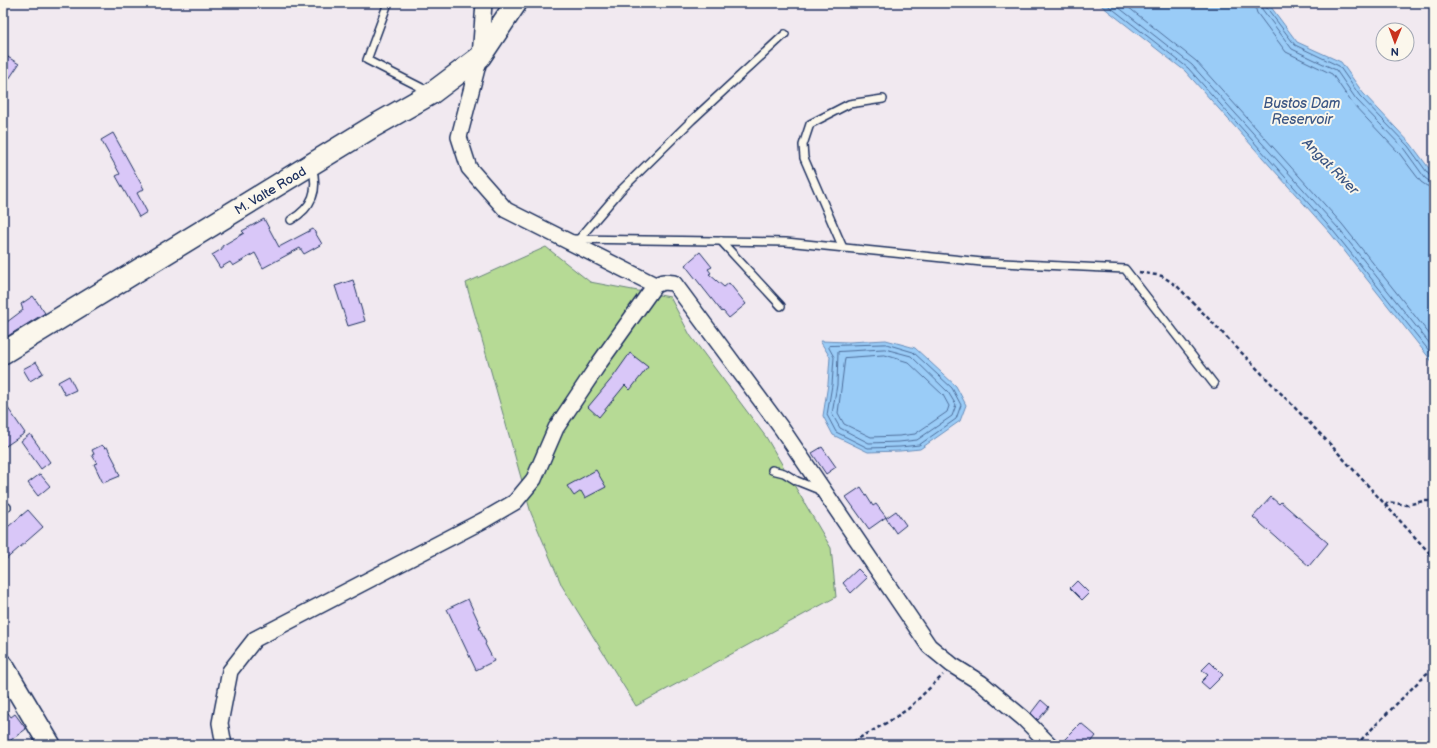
<svg xmlns="http://www.w3.org/2000/svg" width="1437" height="748" viewBox="0 0 1437 748" font-family="'Balsamiq Sans',sans-serif">
<style>
.green{fill:#b6da95;stroke:#68847a}
.water{fill:#9accf7;stroke:#678dba}
.lines{fill:none;stroke-linecap:round;stroke-linejoin:round}
.shore{stroke:#4e6e9b;stroke-width:1}
.building{fill:#d9c7f8;stroke:#1b2f5e}
.service-casing{stroke:#1b2f5e;stroke-width:10}
.minor-casing{stroke:#1b2f5e;stroke-width:18}
.secondary-casing{stroke:#1b2f5e;stroke-width:24}
.path{stroke:#1b2f5e;stroke-width:2.5;stroke-dasharray:4 3;stroke-linecap:butt}
.service{stroke:#fbf7ec;stroke-width:7}
.minor{stroke:#fbf7ec;stroke-width:15}
.secondary{stroke:#fbf7ec;stroke-width:21}
.labels{text-anchor:middle;stroke-width:4;stroke-linejoin:round;paint-order:stroke}
.street-label{font-size:13px;fill:#1b2f5e;stroke:#fbf7ec}
.water-label{font-size:14px;font-style:italic;fill:#3b5684;stroke:#fbf7ec}
</style>
<rect width="100%" height="100%" fill="#f1e9f0"/>
<filter id="ink" filterUnits="userSpaceOnUse"><feTurbulence type="fractalNoise" baseFrequency=".025" numOctaves="2"/><feDisplacementMap in="SourceGraphic" scale="8" xChannelSelector="R" yChannelSelector="G"/><feConvolveMatrix kernelMatrix="1 2 1 2 8 2 1 2 1" color-interpolation-filters="sRGB"/></filter>
<g filter="url(#ink)">
<path class="green" d="M546 247 590 282 670 297 690 335 766 437 831 548 836 597 636 706 562 586 531 513 466 283Z"/>
<g class="water">
<path d="M1098 3H1268L1297 42 1341 62 1363 93 1411 144 1434 175V364L1331 234 1185 71Z"/>
<path d="M886 340 915 348 956 386 966 405 960 421 920 449 900 451 868 452 833 435 823 416 828 384 830 357 820 341 849 342Z"/>
</g>
<g class="lines">
<g class="shore">
<path d="M1105 3 1188 68 1334 232 1434 357"/>
<path d="M1113 3 1192 65 1338 228 1434 349"/>
<path d="M1123 3 1196 61 1342 224 1434 340"/>
<path d="M1254 3 1257 13 1286 52 1332 74 1352 103 1399 153 1421 182 1427 186 1434 187"/>
<path d="M1260 3 1262 9 1292 49 1336 70 1356 99 1404 149 1425 178 1429 181H1434"/>
<path d="M1266 3V7L1295 45 1339 66 1360 96 1408 146 1429 175 1434 176"/>
<path d="M886 344 913 352 952 388 961 405 956 419 919 445 900 447 868 448 836 432 827 415 832 385 834 357 829 348V346Z"/>
<path d="M885 349 911 356 948 392 956 405 952 416 917 440 899 442 869 443 840 428 832 414 837 385 838 352Z"/>
<path d="M885 355 908 362 943 395 949 406 947 412 915 434 899 436 871 437 844 424 838 413 845 358Z"/>
</g>
</g>
<g class="building">
<path d="M3 54 19 64 3 88Z"/>
<path d="M113 133 144 189 137 193 147 212 139 217 116 176 120 174 101 140Z"/>
<path d="M264 219 279 247 313 229 322 244 304 254 300 248 263 268 255 253 233 266 230 262 220 268 212 255 222 249V246L244 233 242 231Z"/>
<path d="M700 252 712 267 708 269 711 273 709 274 724 287 729 283 746 304 729 318 723 311 722 312 685 265Z"/>
<path d="M353 280 365 321 348 326 335 286Z"/>
<path d="M33 296 45 313 3 339V325L23 310 21 304Z"/>
<path d="M630 353 648 367 630 390 625 385 599 417 588 407 613 377Z"/>
<path d="M36 362 43 373 30 381 23 369Z"/>
<path d="M69 376 76 390 65 395 58 382Z"/>
<path d="M3 401 25 433 3 448Z"/>
<path d="M30 434 50 462 41 469 21 441Z"/>
<path d="M102 445 105 448 107 447 116 464H115L120 476 103 483 94 464 97 463 92 455 94 454 92 450Z"/>
<path d="M822 447 836 467 826 474 812 453Z"/>
<path d="M596 470 606 487 585 498 581 491 574 496 567 486Z"/>
<path d="M40 474 50 486 38 496 28 483Z"/>
<path d="M861 487 873 506 876 504 886 517 869 529 846 497Z"/>
<path d="M1271 497 1279 504 1281 502 1328 543 1309 566 1253 517Z"/>
<path d="M28 510 43 527 3 562V531Z"/>
<path d="M896 511 906 525 896 533 886 518Z"/>
<path d="M858 569 867 578 851 593 843 583Z"/>
<path d="M1077 581 1089 593 1082 600 1070 588Z"/>
<path d="M468 599 481 627H479L486 643 485 644 494 661 476 670 447 609Z"/>
<path d="M1210 662 1223 675 1209 689 1201 682 1208 675 1202 670Z"/>
<path d="M1041 700 1049 707 1038 720 1031 713Z"/>
<path d="M3 706 11 717 15 714 26 729 4 745H3Z"/>
<path d="M1081 723 1096 736 1089 745H1069L1064 740Z"/>
</g>
<g class="lines">
<defs>
<g id="service">
<path d="M388 3 367 60 428 91"/>
<path d="M291 220C313 207 319 190 312 167"/>
<path d="M572 239 786 242 982 262 1125 269 1214 384"/>
<path d="M579 239 620 191 692 120 785 34"/>
<path d="M721 241 781 306"/>
<path d="M843 248 804 158 803 145 810 124 849 104 883 99"/>
<path d="M772 470 784 473 797 481 822 491"/>
<path d="M3 509 7 507"/>
</g>
<g id="minor">
<path d="M484 3 480 57 459 137 469 168 506 210 655 285"/>
<path d="M224 745 220 723 230 671 255 639 484 520 515 502 534 479 556 428 600 362 655 285 663 282 674 283 782 429 929 646 952 665 981 683 1023 718 1050 745"/>
</g>
<g id="secondary">
<path d="M3 353 374 126 432 93 480 57 516 3"/>
<path d="M3 666 50 745"/>
</g>
</defs>
<use href="#service" class="service-casing"/>
<use href="#minor" class="minor-casing"/>
<use href="#secondary" class="secondary-casing"/>
<g class="path">
<path d="M1139 272 1162 276 1177 286 1329 443 1434 558"/>
<path d="M1385 505 1388 502 1407 505 1423 501H1434"/>
<path d="M847 745 888 722 908 709 943 675"/>
<path d="M1356 745 1425 675 1434 668"/>
</g>
<use href="#service" class="service"/>
<use href="#minor" class="minor"/>
<use href="#secondary" class="secondary"/>
</g>
</g>
<g class="labels">
<g class="street-label">
<text transform="translate(270 190) rotate(-31)" y="5">M. Valte Road</text>
</g>
<g class="water-label">
<text x="1302" y="108">Bustos Dam<tspan x="1302" dy="16">Reservoir</tspan></text>
<text transform="translate(1331 166) rotate(45)" y="5">Angat River</text>
</g>
</g>
<rect width="1437" height="748" fill="none" stroke="#fbf7ec" stroke-width="16"/>
<rect x="8" y="8" width="1421" height="732" fill="none" stroke="#1b2f5e" stroke-width="1.5" filter="url(#ink)"/>
<g transform="translate(1395 42) rotate(181)"><circle r="19" fill="#fbf7ec" stroke="#a1a7b3"/>
<path d="M0-3L7 15L0 10L-7 15Z" fill="#c8321e"/>
<text y="-6" font-size="11" font-weight="bold" text-anchor="middle" fill="#1b2f5e">N</text>
</g>
</svg>
